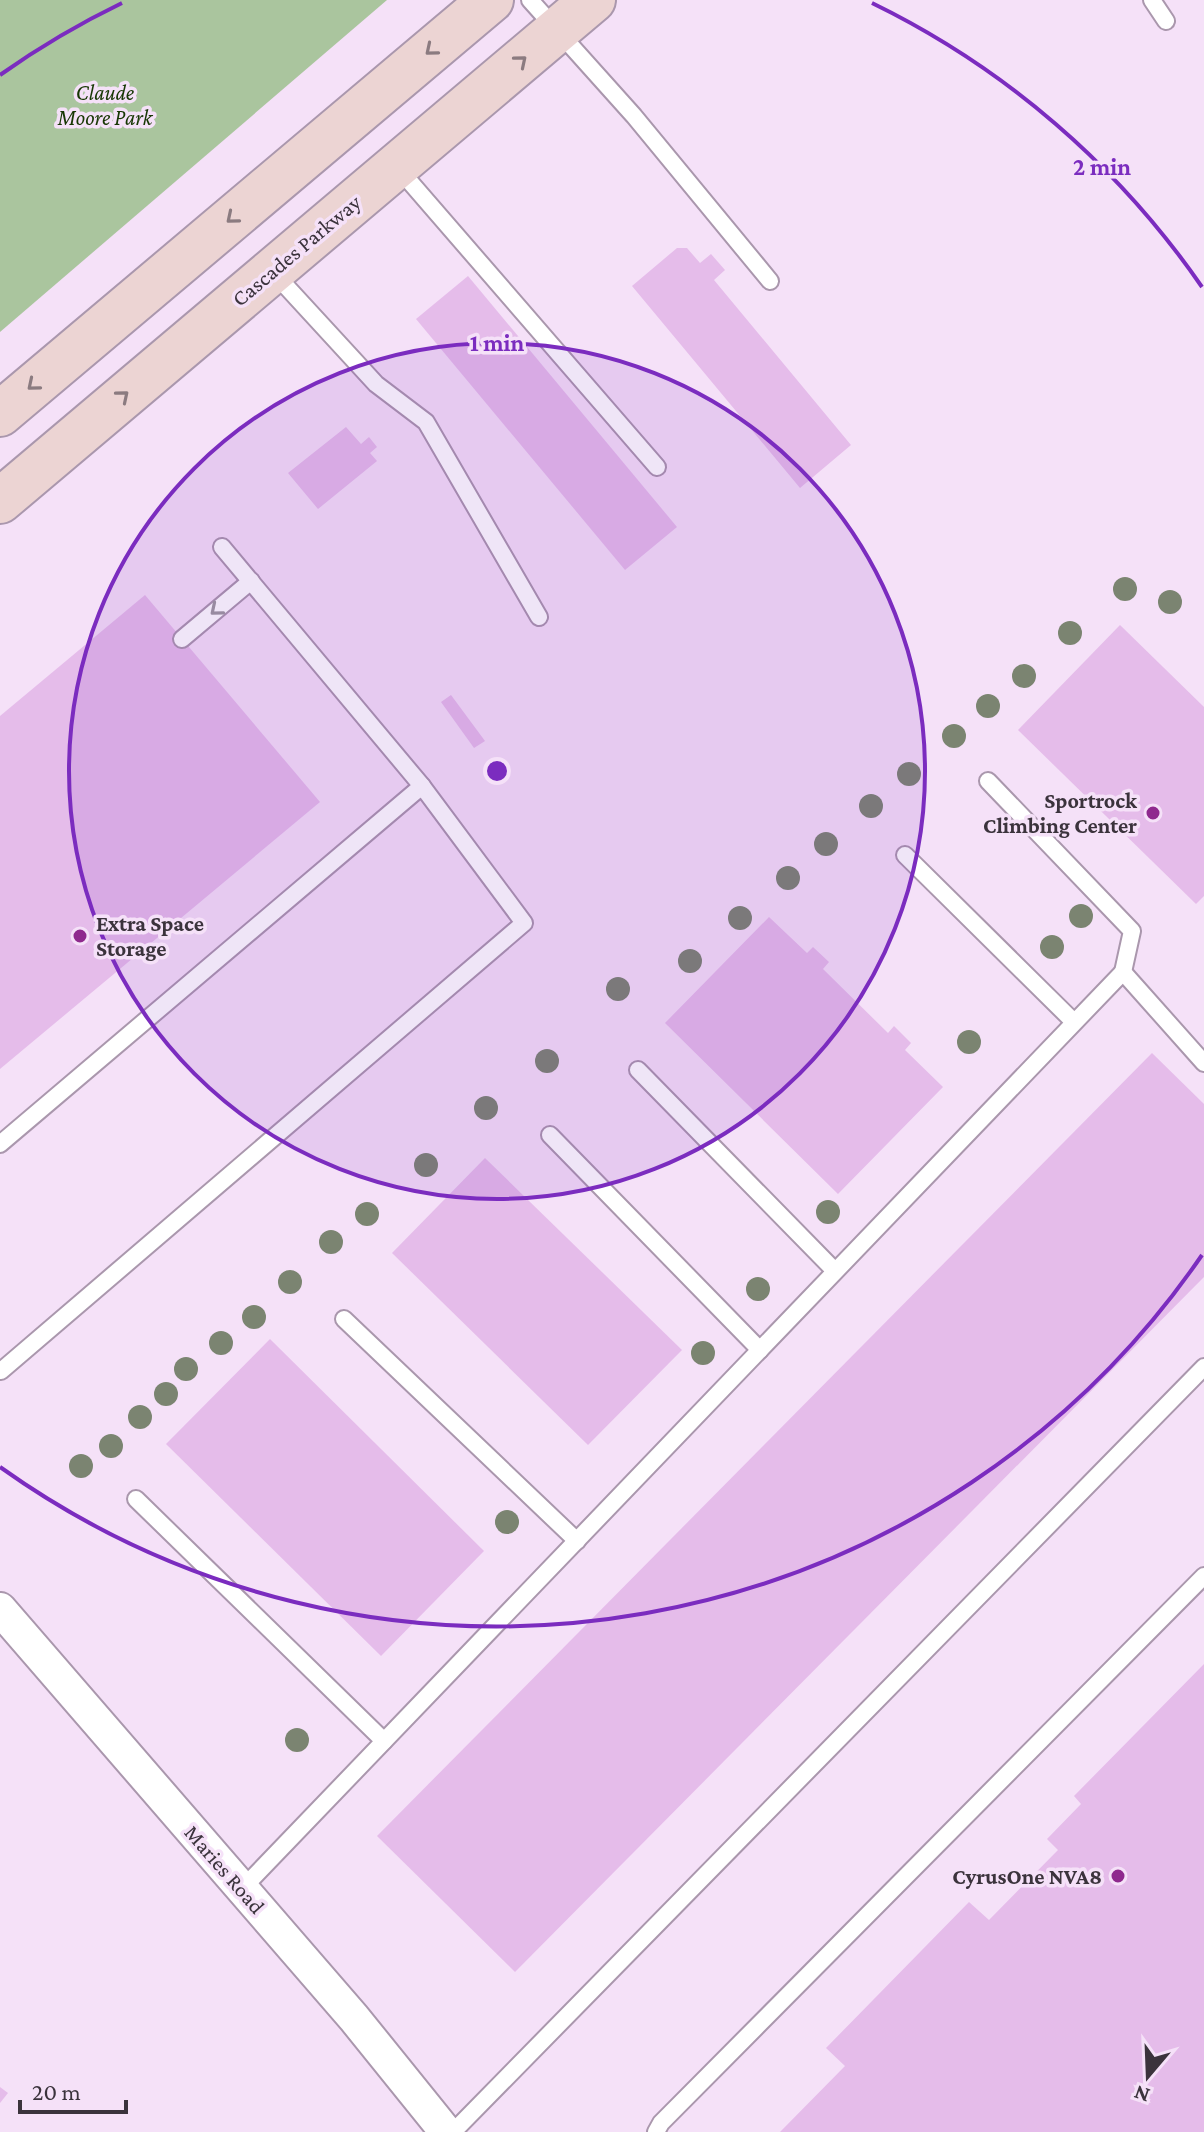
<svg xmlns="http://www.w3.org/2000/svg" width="1204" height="2132" viewBox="0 0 1204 2132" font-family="'Crimson Pro',serif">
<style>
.green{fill:#aac59e}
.building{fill:#e5bcea}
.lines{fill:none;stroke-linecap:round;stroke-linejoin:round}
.lane-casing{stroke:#aa97ad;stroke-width:20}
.street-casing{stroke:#aa97ad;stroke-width:36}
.secondary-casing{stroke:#aa97ad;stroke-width:48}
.lane{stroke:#fff;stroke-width:16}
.street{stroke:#fff;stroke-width:32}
.secondary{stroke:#ecd4d3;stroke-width:44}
.tree{fill:#7b8471}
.oneway{stroke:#8b7b80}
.oneway2{stroke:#9d999e}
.ring{fill:none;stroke:#7b2cbf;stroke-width:4}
.poi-dot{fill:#8f298e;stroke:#f5e1f8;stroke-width:3}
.labels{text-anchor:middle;stroke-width:7;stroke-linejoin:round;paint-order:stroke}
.park-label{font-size:22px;font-style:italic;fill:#173703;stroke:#f5e1f8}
.street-label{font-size:22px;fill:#3b333c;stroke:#f5e1f8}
.poi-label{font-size:22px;font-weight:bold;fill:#3b333c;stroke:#f5e1f8;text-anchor:end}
.centre{fill:#7b2cbf;stroke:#f5e1f8;stroke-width:4}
.ring-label{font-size:24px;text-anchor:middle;font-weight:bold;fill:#7b2cbf;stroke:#f5e1f8;stroke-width:7;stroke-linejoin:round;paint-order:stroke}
</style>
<rect width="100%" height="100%" fill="#f5e1f8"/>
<path class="green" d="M0 0H387L0 332Z"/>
<g class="building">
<path d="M677 248H687L700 263 711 254 725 270 714 280 851 445 800 488 632 286Z"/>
<path d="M468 276 677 527 625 570 416 319Z"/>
<path d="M346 427 361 444 369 437 377 447 370 453 377 461 318 509 288 473Z"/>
<path d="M145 595 320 802 0 1069V716Z"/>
<path d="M1120 625 1204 707V896L1196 904 1018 730Z"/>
<path d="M451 695 485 741 474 748 441 702Z"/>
<path d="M769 917 807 953 813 947 829 962 823 969 888 1033 894 1026 911 1043 905 1050 943 1087 838 1194 665 1023Z"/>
<path d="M1152 1053 1204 1104V1277L515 1972 377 1836Z"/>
<path d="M485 1158 682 1350 588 1445 392 1253Z"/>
<path d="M270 1339 484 1551 381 1656 166 1444Z"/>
<path d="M1204 1664V2132H780L845 2066 826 2048 969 1902 989 1920 1058 1850 1047 1839 1081 1804 1074 1796Z"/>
<path d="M0 2087 8 2093 0 2103Z"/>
</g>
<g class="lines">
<defs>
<g id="lane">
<path d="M530 0 634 116 770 281"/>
<path d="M1152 0 1166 21"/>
<path d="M398 168 657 467"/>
<path d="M273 272 376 384 426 422 539 617"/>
<path d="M222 547 422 786"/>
<path d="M182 639 251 581"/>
<path d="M988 781 1132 931 1123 972"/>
<path d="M905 855 1074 1022"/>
<path d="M638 1070 835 1271"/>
<path d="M550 1135 760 1350"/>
<path d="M0 1144 422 786 524 923 1 1371"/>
<path d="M344 1319 577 1541"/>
<path d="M136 1499 384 1741"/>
<path d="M242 1889 1123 972 1204 1063"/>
<path d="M453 2132 1204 1367"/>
<path d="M656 2132 661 2123 1204 1576"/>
</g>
<path id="street" d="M0 1609 354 2018 446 2132"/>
<g id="secondary">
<path d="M0 414 491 0"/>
<path d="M0 501 593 0"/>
</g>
</defs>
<use href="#lane" class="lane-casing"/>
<use href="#street" class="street-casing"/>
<use href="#secondary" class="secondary-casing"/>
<use href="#lane" class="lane"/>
<use href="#street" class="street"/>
<use href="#secondary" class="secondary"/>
</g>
<g class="tree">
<circle cx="1125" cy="589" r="12"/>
<circle cx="1170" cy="602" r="12"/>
<circle cx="1070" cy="633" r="12"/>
<circle cx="1024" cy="676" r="12"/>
<circle cx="988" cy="706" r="12"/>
<circle cx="954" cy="736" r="12"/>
<circle cx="909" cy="774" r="12"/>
<circle cx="871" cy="806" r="12"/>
<circle cx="826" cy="844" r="12"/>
<circle cx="788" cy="878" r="12"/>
<circle cx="1081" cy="916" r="12"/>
<circle cx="740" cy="918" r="12"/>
<circle cx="1052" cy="947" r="12"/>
<circle cx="690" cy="961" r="12"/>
<circle cx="618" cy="989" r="12"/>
<circle cx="969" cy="1042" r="12"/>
<circle cx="547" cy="1061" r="12"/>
<circle cx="486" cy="1108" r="12"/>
<circle cx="426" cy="1165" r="12"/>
<circle cx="828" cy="1212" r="12"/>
<circle cx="367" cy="1214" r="12"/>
<circle cx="331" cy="1242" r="12"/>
<circle cx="290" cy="1282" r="12"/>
<circle cx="758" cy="1289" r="12"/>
<circle cx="254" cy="1317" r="12"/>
<circle cx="221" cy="1343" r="12"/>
<circle cx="703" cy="1353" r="12"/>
<circle cx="186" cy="1369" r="12"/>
<circle cx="166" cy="1394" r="12"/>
<circle cx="140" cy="1417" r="12"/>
<circle cx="111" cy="1446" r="12"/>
<circle cx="81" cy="1466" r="12"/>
<circle cx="507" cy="1522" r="12"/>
<circle cx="297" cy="1740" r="12"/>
</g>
<defs><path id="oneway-chevron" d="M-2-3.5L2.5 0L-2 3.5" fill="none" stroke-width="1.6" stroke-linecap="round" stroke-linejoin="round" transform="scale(2)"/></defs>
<g class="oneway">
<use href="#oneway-chevron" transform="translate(431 50) rotate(140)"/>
<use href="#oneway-chevron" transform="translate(521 61) rotate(-40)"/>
<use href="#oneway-chevron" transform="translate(232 218) rotate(140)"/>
<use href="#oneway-chevron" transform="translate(33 385) rotate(140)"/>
<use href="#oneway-chevron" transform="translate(123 396) rotate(-40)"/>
</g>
<use class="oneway2" href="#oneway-chevron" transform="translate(216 610) rotate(140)"/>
<circle cx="497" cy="771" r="428" fill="#7b2cbf" fill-opacity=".12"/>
<g class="ring">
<circle cx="497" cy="771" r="428"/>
<path d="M1202 1255A855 855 0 0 1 0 1467M0 75A855 855 0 0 1 122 3M872 3A855 855 0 0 1 1202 287"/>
</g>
<g class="poi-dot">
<circle cx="1153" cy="813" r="8"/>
<circle cx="80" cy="936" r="8"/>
<circle cx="1118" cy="1876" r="8"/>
</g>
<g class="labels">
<g class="park-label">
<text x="105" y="100">Claude<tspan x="105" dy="25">Moore Park</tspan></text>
</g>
<g class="street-label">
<text transform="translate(296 250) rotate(-40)" y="8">Cascades Parkway</text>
<text transform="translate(225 1869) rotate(49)" y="8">Maries Road</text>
</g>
<g class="poi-label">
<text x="1137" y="808">Sportrock<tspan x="1137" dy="25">Climbing Center</tspan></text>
<text x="96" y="931" text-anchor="start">Extra Space<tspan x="96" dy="25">Storage</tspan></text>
<text x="1102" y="1884">CyrusOne NVA8</text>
</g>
</g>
<circle cx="497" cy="771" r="12" class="centre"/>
<g class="ring-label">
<text x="1102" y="175">2 min</text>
<text x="497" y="351">1 min</text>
</g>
<g transform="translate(1148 2076) rotate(199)" stroke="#f5e1f8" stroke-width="6" paint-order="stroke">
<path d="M0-6L14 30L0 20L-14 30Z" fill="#3b333c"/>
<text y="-12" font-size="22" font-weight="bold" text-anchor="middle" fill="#3b333c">N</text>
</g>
<path d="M20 2100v12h106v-12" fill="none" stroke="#3b333c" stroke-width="4"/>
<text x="32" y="2100" font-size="24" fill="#3b333c" stroke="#f5e1f8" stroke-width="6" paint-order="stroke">20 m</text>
</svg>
